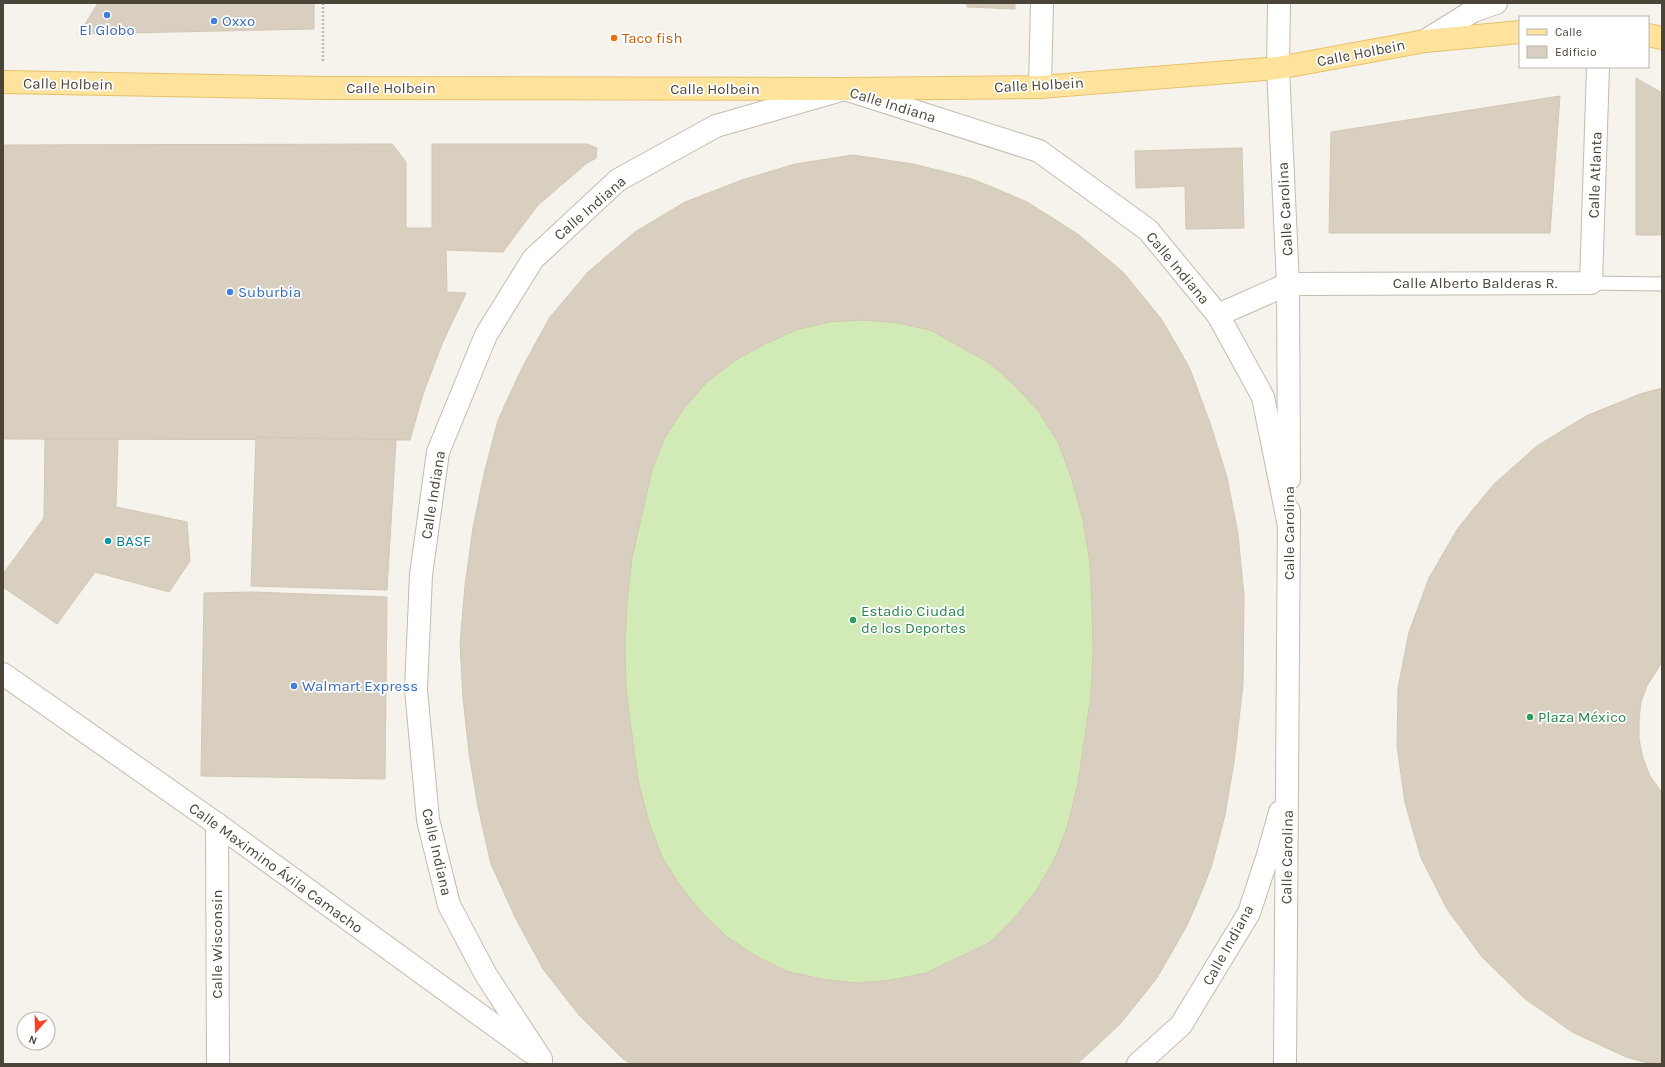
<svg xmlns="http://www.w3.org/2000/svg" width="1665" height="1067" viewBox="0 0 1665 1067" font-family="Karla,sans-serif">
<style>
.pitch{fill:#d2eab5}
.building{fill:#d8cfc1;stroke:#d3c7b4;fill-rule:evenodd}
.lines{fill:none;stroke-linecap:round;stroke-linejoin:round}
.lane-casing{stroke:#c2bbae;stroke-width:15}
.street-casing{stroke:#c2bbae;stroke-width:24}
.primary-casing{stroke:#e6c16a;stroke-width:24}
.path{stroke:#c4b79f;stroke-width:2.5;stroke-dasharray:2 2;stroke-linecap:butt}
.lane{stroke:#fff;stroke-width:13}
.street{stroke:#fff;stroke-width:22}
.primary{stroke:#ffe39c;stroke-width:22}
.shop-dot{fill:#3f7fe0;stroke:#fff;stroke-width:1.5}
.food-dot{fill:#e8710a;stroke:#fff;stroke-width:1.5}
.culture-dot{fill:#0f9aa8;stroke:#fff;stroke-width:1.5}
.leisure-dot{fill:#2e9e5b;stroke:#fff;stroke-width:1.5}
.labels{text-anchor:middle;stroke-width:3.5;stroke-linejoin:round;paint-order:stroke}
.shop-label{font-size:15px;fill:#366cbe;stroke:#fff;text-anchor:start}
.food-label{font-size:15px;fill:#c56008;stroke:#fff;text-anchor:start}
.street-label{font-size:15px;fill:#4b4439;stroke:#fff}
.culture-label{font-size:15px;fill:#0d838f;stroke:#fff;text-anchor:start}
.leisure-label{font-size:15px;fill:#27864d;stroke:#fff;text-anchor:start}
</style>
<rect width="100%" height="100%" fill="#f6f3ec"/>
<path class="pitch" d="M853 155C893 161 933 166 972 179 1065 210 1147 279 1190 369 1194 378 1197 388 1200 397 1210 424 1219 450 1227 477L1225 815C1220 833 1217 851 1211 868 1187 942 1137 1015 1077 1064H631L622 1058 579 1015 543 969 515 917 491 864 478 807 469 753 463 698 460 644 465 586 473 528 484 474 498 420 522 368 550 317Z"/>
<g class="building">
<path d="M98 3H314V29L79 34Z"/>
<path d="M967 3H1015V9L967 7Z"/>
<path d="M1636 78 1662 93V235H1636Z"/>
<path d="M1560 96 1550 233H1329L1331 132Z"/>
<path d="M392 144 406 162V228H432V144H587L597 148 596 158 586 164 538 205 503 252 446 250 447 292 466 293 442 344 423 394 410 440 3 439V145Z"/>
<path d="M1242 148 1244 228 1186 229 1185 186 1136 188 1135 151Z"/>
<path d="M853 155 913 164 972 179 1027 202 1079 235 1123 272 1162 320 1190 369 1211 426 1227 477 1238 534 1244 596 1243 685 1234 762 1225 815 1211 868 1188 923 1157 978 1121 1023 1077 1064H631L622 1058 579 1015 543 969 515 917 491 864 478 807 469 753 463 698 460 644 465 586 473 528 484 474 498 420 522 368 550 317 588 272 635 232 685 202 742 180 795 164ZM863 320 898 323 930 330 991 364 1017 388 1039 412 1059 444 1071 477 1083 520 1090 563 1092 608 1093 651 1091 695 1078 783 1067 828 1054 860 1036 891 1015 917 989 943 926 973 891 980 857 983 821 979 786 971 756 956 727 937 702 913 681 887 662 857 649 823 638 780 626 689 625 647 627 603 632 558 652 470 664 439 684 408 707 382 734 361 765 344 796 330 829 322Z"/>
<path d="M1662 388V662L1647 686 1641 702 1639 720V739L1643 758 1650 776 1662 793V1064H1651L1626 1057 1572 1032 1524 998 1482 957 1447 909 1421 858 1405 803 1397 746 1398 688 1409 632 1429 578 1458 528 1494 484 1537 446 1586 416 1640 394Z"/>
<path d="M256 437 396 440 387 590 251 586Z"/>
<path d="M45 439H118L116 507 187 522 190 561 169 592 95 572 57 624 3 587V574L44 518Z"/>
<path d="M253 592 387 597 385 779 201 776 204 593Z"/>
</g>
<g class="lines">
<defs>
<path id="lane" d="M1591 283 1662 284"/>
<g id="street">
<path d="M1279 3 1278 68 1288 284 1289 479"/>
<path d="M1425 41 1473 11 1496 3"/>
<path d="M1040 87 1042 3"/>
<path d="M1218 315 1288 284 1591 283 1598 67"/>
<path d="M3 674 217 824 531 1052"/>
<path d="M217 824 218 1064"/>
<path d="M541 1064V1059L486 975 449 905 428 820 416 689 421 575 438 452 486 335 533 259 618 180 716 126 845 89 1039 151 1148 230 1218 315 1263 397 1289 526"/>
<path d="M1138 1064 1181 1025 1249 913 1268 855 1280 812"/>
<path d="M1285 1064 1289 511"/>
</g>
<g id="primary">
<path d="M1648 35 1662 38"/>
<path d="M3 82 324 88 845 89 1040 87 1278 68 1425 41 1520 32"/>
</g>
</defs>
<use href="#lane" class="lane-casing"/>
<use href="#street" class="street-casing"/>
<use href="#primary" class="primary-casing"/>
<path class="path" d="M323 3V62"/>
<use href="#lane" class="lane"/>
<use href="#street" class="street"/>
<use href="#primary" class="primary"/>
</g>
<g class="shop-dot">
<circle cx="107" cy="15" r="4"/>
<circle cx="214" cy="21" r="4"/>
<circle cx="230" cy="292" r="4"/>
<circle cx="294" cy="686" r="4"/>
</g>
<circle class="food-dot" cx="614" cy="38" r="4"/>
<circle class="culture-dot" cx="108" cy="541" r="4"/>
<g class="leisure-dot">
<circle cx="853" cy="620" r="4"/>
<circle cx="1530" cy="717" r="4"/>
</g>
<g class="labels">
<g class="shop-label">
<text x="222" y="26">Oxxo</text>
<text x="107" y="35" text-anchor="middle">El Globo</text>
<text x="238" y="297">Suburbia</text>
<text x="302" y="691">Walmart Express</text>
</g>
<g class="food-label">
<text x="622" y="43">Taco fish</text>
</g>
<g class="street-label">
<text transform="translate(1361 53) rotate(-11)" y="5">Calle Holbein</text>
<text transform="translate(68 84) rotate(1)" y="5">Calle Holbein</text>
<text transform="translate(1039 85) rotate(-3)" y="5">Calle Holbein</text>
<text x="391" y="93">Calle Holbein</text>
<text x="715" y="94">Calle Holbein</text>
<text transform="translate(893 105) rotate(17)" y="5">Calle Indiana</text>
<text transform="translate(1595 175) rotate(-88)" y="5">Calle Atlanta</text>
<text transform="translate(590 208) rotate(-41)" y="5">Calle Indiana</text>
<text transform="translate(1285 209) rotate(-93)" y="5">Calle Carolina</text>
<text transform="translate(1178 268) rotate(50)" y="5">Calle Indiana</text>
<text x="1475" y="288">Calle Alberto Balderas R.</text>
<text transform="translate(433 495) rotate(-81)" y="5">Calle Indiana</text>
<text transform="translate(1289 533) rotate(-90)" y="5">Calle Carolina</text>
<text transform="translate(437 852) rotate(77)" y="5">Calle Indiana</text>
<text transform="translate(1287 857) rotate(-89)" y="5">Calle Carolina</text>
<text transform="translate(276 868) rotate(36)" y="5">Calle Maximino Ávila Camacho</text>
<text transform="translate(217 944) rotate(-90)" y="5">Calle Wisconsin</text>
<text transform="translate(1228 945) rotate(-61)" y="5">Calle Indiana</text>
</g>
<g class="culture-label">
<text x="116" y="546">BASF</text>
</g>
<g class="leisure-label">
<text x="861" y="616">Estadio Ciudad<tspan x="861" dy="17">de los Deportes</tspan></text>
<text x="1538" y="722">Plaza México</text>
</g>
</g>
<rect width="1665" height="1067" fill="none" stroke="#4b4439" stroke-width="8"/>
<rect x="1519" y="16" width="130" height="52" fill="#ffffff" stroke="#b7b4b0"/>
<rect x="1527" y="29" width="20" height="6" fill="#ffe39c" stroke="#b7b4b0"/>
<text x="1555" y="36" font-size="12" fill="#4b4439">Calle</text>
<rect x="1527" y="46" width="20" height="12" fill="#d8cfc1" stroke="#b7b4b0"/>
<text x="1555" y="56" font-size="12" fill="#4b4439">Edificio</text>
<g transform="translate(36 1031) rotate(200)"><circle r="19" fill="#ffffff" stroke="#b7b4b0"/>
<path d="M0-3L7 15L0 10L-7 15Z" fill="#fc3f1d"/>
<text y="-6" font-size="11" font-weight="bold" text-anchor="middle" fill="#4b4439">N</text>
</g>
</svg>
